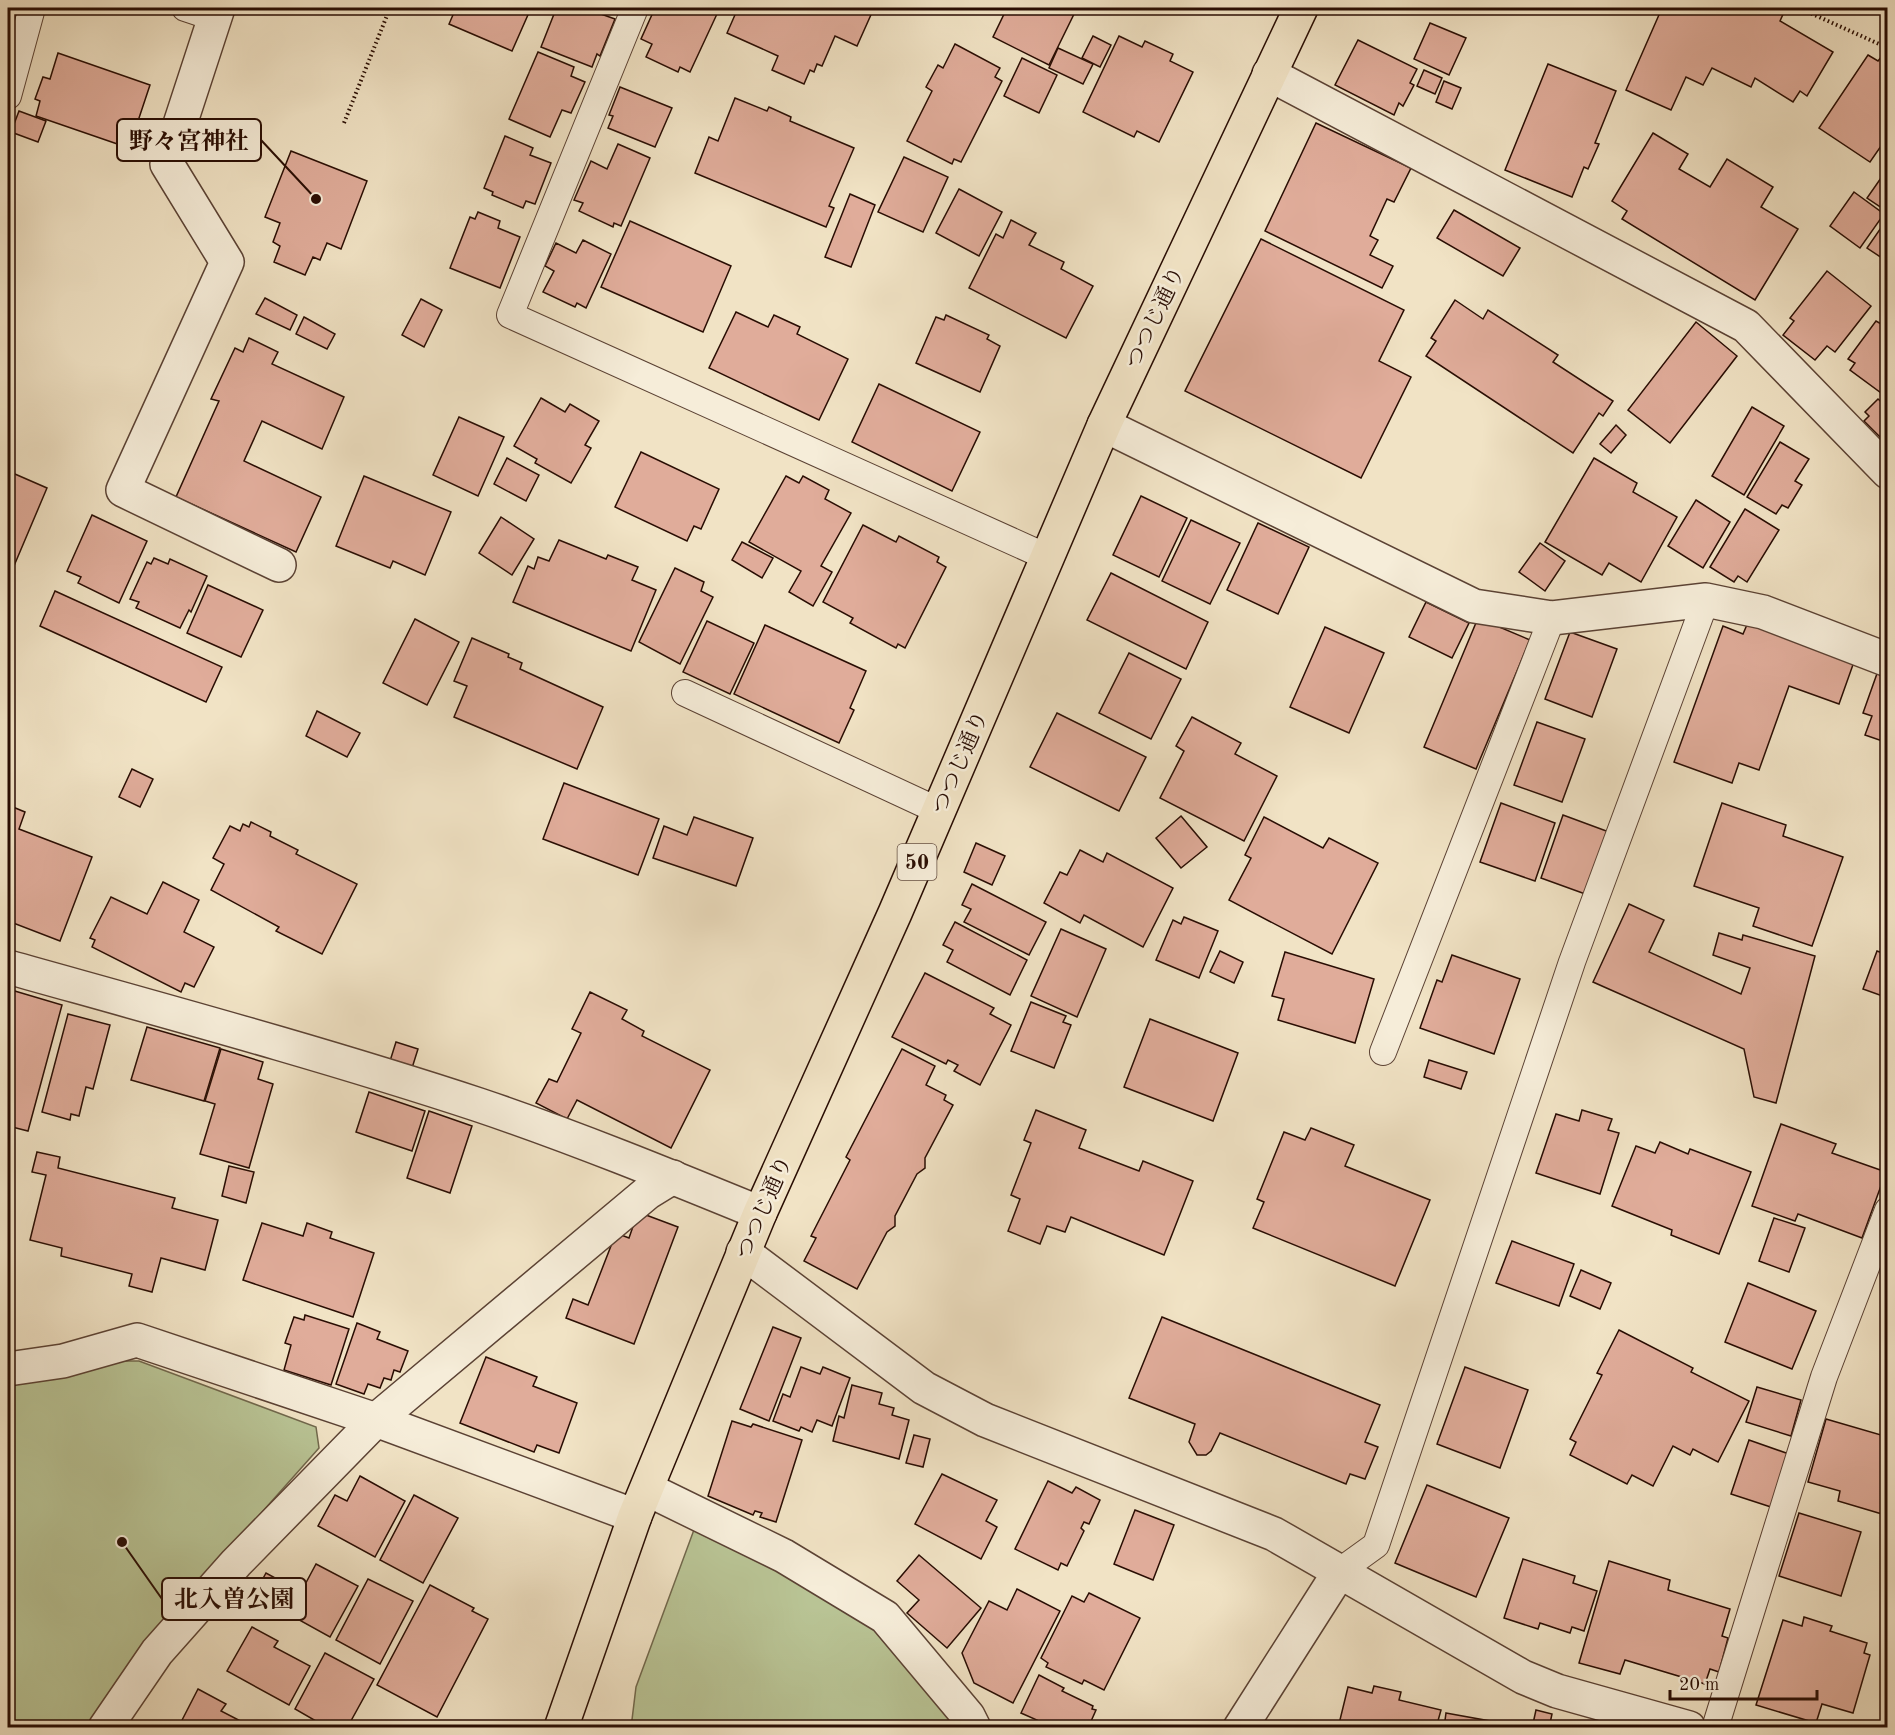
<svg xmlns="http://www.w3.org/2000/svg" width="1895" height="1735" viewBox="0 0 1895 1735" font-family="'Old Standard TT','Noto Serif JP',serif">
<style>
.green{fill:#b9c495;stroke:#71684c;stroke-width:1.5}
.building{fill:#e0ac9a;stroke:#290d03;stroke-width:1.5}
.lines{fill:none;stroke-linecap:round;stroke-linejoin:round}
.lane-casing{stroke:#5b4234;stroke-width:28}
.street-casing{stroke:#5b4234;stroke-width:36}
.primary-casing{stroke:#290d03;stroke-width:36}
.path{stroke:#290d03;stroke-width:4;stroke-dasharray:1.5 3;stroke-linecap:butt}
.lane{stroke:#f6edd9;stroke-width:26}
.street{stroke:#f6edd9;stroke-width:33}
.primary{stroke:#f1e3c5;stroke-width:33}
.labels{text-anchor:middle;stroke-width:5;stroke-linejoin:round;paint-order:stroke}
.shield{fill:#f6edd9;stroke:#665043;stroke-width:1.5}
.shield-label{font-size:21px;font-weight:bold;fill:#290d03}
.street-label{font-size:22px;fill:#290d03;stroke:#f6edd9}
.leader{fill:none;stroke:#290d03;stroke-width:2}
.callout-dot{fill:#290d03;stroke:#f6edd9;stroke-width:2}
.callout{fill:#f6edd9;stroke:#290d03;stroke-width:2}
.callout-label{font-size:24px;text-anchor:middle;font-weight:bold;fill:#290d03}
</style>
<rect width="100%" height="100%" fill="#f1e3c5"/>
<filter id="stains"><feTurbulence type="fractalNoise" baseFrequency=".00333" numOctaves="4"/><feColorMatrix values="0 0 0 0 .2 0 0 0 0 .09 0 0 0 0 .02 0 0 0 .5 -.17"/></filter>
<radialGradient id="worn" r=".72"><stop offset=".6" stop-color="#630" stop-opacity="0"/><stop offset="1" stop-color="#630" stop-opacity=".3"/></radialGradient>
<g class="green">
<path d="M119 1361H139L316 1427 319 1448 152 1636 87 1727H8V1386Z"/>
<path d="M695 1527 881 1627 959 1728H631L636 1687Z"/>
</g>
<g class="building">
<path d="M456 8H531L512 51 449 24Z"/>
<path d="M564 8H584L615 19 600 56 597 54 592 67 541 47 556 9 562 11Z"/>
<path d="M655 8H702L717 14 690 72 680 67 678 72 646 57 652 44 641 39Z"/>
<path d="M738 8H874L857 46 835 36 822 66 817 64 814 72 810 70 804 84 772 70 778 56 727 33Z"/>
<path d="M1007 8H1077L1049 65 993 37Z"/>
<path d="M1662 8H1780L1785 10 1780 21 1833 52 1807 96 1800 91 1793 102 1755 78 1751 87 1712 68 1703 85 1686 77 1671 110 1626 90Z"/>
<path d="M1430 23 1466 38 1449 75 1414 59Z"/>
<path d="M1093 36 1111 45 1100 67 1082 58Z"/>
<path d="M1119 36 1142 47 1145 41 1173 54 1170 61 1193 72 1159 142 1137 131 1134 137 1083 112Z"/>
<path d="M1358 40 1417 69 1410 83 1414 85 1403 106 1399 103 1394 115 1335 85Z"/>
<path d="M955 44 1000 68 995 77 1002 81 961 162 954 159 952 164 907 141 932 91 926 87 938 65 943 68Z"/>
<path d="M1058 48 1093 64 1083 84 1049 68Z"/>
<path d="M538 52 574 67 571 76 585 82 571 113 562 110 550 137 509 119Z"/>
<path d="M58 53 150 85 129 148 36 116 40 101 35 99 43 77 50 79Z"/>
<path d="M1868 55 1878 61 1882 56 1888 60V136L1870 162 1819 128Z"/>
<path d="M1022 58 1057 75 1039 113 1004 96Z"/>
<path d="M1548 64 1616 91 1595 143 1599 144 1588 169 1584 167 1572 197 1505 170Z"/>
<path d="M1424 70 1442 78 1435 94 1417 86Z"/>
<path d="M1444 81 1461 88 1452 109 1436 102Z"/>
<path d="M620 87 672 108 655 147 608 128 613 116 609 115Z"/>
<path d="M735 98 767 111 769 107 791 117 790 121 854 148 829 206 834 208 826 227 695 173 709 137 718 141Z"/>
<path d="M19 111 46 121 38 142 11 132Z"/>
<path d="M1316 123 1411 168 1394 202 1387 199 1370 236 1378 240 1370 255 1393 266 1382 288 1265 231Z"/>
<path d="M1653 133 1688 154 1679 169 1710 187 1727 159 1773 187 1761 207 1798 229 1755 300 1622 219 1627 211 1612 201Z"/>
<path d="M505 136 533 148 530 155 551 163 535 204 526 201 523 208 492 195 493 192 484 188Z"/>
<path d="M618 144 650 158 621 226 614 223 613 227 579 211 583 203 574 200 591 161 607 169Z"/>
<path d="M291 151 367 181 341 249 327 243 320 260 313 257 305 275 274 262 280 246 273 242 280 223 265 217Z"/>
<path d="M904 157 948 177 923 232 878 212Z"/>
<path d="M1888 168V212L1867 198Z"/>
<path d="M959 189 1002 212 979 256 936 233Z"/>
<path d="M1854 192 1884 214 1860 248 1830 226Z"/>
<path d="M850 194 875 205 851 267 825 257Z"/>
<path d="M1454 210 1520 248 1503 276 1437 238Z"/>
<path d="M478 212 500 221 498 228 520 237 500 288 450 268 470 217 475 219Z"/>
<path d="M1011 220 1036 233 1029 245 1064 262 1061 269 1093 286 1066 338 969 288 996 234 1003 238Z"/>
<path d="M630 221 731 266 703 332 601 287Z"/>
<path d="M1885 222 1888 224V262L1867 248Z"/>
<path d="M1261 239 1404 310 1379 361 1411 377 1361 478 1185 391Z"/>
<path d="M583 240 611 254 586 308 577 303 575 307 543 292 554 271 545 266 556 243 576 253Z"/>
<path d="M1827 271 1871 306 1835 352 1827 346 1815 360 1783 335 1794 321 1790 318Z"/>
<path d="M265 298 297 315 290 330 256 314Z"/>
<path d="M421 299 442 310 424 347 402 335Z"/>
<path d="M1455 300 1483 319 1488 310 1558 355 1553 362 1613 401 1603 416 1599 413 1573 453 1426 356 1436 341 1431 338Z"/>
<path d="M736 312 768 327 774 315 800 327 797 334 848 359 819 420 709 368Z"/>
<path d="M946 315 989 335 987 339 1000 346 980 392 916 363 936 317 944 320Z"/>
<path d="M304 317 335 334 327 349 296 334Z"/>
<path d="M1888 319V398L1850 370 1855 363 1848 359 1876 321 1883 325Z"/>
<path d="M1696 322 1737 356 1670 443 1628 410Z"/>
<path d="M249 338 278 352 272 364 344 397 322 449 262 421 244 461 321 497 296 552 176 497 219 401 211 399 235 348 243 352Z"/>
<path d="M879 384 980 432 952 491 852 442Z"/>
<path d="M541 398 565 412 570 404 599 421 585 445 591 448 571 483 535 463 537 459 514 446Z"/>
<path d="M1878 399 1888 408V437L1884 441 1864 421 1869 416 1865 412Z"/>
<path d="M1752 407 1784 426 1744 495 1712 476Z"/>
<path d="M459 417 504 437 478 496 433 475Z"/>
<path d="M1616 425 1626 435 1611 453 1600 444Z"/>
<path d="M1780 442 1809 459 1795 481 1802 485 1788 508 1782 505 1776 514 1747 497Z"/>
<path d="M641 452 719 489 701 529 694 526 687 541 615 507Z"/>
<path d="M507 458 539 475 526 501 494 484Z"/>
<path d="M1594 458 1637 483 1633 492 1677 517 1641 582 1609 563 1602 575 1545 542Z"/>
<path d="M8 471 47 488 8 580Z"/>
<path d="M364 476 451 512 425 575 393 561 390 568 336 546Z"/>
<path d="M786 476 799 483 803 476 829 490 825 499 851 513 821 566 832 572 813 606 789 592 801 571 749 542Z"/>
<path d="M1141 496 1187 518 1159 577 1113 555Z"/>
<path d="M1696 500 1730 522 1703 568 1668 546Z"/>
<path d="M1745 509 1779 530 1747 582 1738 576 1734 582 1710 567Z"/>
<path d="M92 515 147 541 119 603 78 583 81 577 67 571Z"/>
<path d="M501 517 534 539 512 575 479 553Z"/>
<path d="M1191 520 1240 543 1210 604 1162 581Z"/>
<path d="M1258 523 1309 547 1278 614 1227 590Z"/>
<path d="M863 525 896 542 899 536 939 557 937 562 946 567 905 648 898 644 896 648 850 623 853 618 823 602Z"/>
<path d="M559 540 606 559 608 555 638 567 632 580 656 590 631 651 513 602 528 566 534 569 538 557 549 561Z"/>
<path d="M742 542 773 558 762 578 732 560Z"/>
<path d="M1540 543 1565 561 1545 591 1519 572Z"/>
<path d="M154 558 168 564 170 559 207 576 191 612 189 610 180 628 136 608 139 602 130 599 147 562 151 564Z"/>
<path d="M675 568 704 582 701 591 713 597 680 664 639 642Z"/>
<path d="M1111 573 1208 622 1186 669 1087 620Z"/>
<path d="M208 585 263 610 241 657 187 633Z"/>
<path d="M55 591 222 667 206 702 40 626Z"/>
<path d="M1426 602 1469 623 1452 658 1409 637Z"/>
<path d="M1478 618 1530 640 1476 769 1424 747Z"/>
<path d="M415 619 459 642 427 705 383 683Z"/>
<path d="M1749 620 1855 659 1839 704 1789 686 1759 770 1739 763 1732 783 1674 762 1723 626 1743 634Z"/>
<path d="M707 621 754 643 730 694 683 672Z"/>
<path d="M765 625 866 671 850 708 854 710 839 743 734 694Z"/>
<path d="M1325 627 1384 653 1349 733 1290 707Z"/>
<path d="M1570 632 1617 649 1592 717 1545 699Z"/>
<path d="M472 638 509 654 508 657 522 663 520 669 603 707 577 769 454 717 467 686 454 681Z"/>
<path d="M1129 653 1181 679 1151 739 1099 713Z"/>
<path d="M1879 668 1888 671V743L1865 735 1872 716 1863 713Z"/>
<path d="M317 711 360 733 347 757 306 736Z"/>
<path d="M1057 713 1146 757 1119 811 1030 767Z"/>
<path d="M1192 717 1241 743 1235 754 1277 776 1244 841 1160 798 1184 751 1176 746Z"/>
<path d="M1537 722 1585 739 1562 802 1514 785Z"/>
<path d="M132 769 153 779 140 807 119 797Z"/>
<path d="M564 783 659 819 638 875 543 839Z"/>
<path d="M1501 803 1555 823 1535 881 1480 862Z"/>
<path d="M1722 803 1786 825 1783 836 1843 857 1812 946 1753 926 1759 908 1694 886Z"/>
<path d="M8 805 25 812 19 829 92 857 60 941 8 921Z"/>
<path d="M1563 815 1609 832 1588 895 1541 878Z"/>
<path d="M1181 816 1207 847 1181 868 1156 838Z"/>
<path d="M694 817 753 838 736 886 653 858 664 826 687 835Z"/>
<path d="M1264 817 1323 848 1329 838 1378 863 1332 954 1229 900 1251 858 1245 855Z"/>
<path d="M251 822 271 832 270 836 298 850 296 854 357 884 322 954 276 931 279 927 211 890 224 864 213 858 230 826 240 831 243 824 249 827Z"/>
<path d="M976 843 1005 856 992 885 964 872Z"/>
<path d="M1080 850 1103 862 1107 853 1173 888 1143 947 1084 915 1080 923 1044 903 1060 872 1067 875Z"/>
<path d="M163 882 199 900 184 932 214 947 194 987 185 983 181 992 92 947 95 940 90 938 111 897 147 914Z"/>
<path d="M972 884 1046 922 1029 955 964 922 971 909 962 905Z"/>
<path d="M1629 904 1664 920 1649 952 1741 994 1750 968 1713 955 1719 933 1742 940 1743 935 1815 956 1776 1103 1754 1097 1744 1049 1593 982Z"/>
<path d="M1184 917 1218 931 1199 978 1156 960 1173 920 1181 924Z"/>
<path d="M955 922 1027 960 1010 995 947 962 953 950 943 945Z"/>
<path d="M1061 929 1106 949 1077 1017 1031 996Z"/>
<path d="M1220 951 1243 962 1234 983 1210 972Z"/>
<path d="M1877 951 1888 955V998L1863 989Z"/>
<path d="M1285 952 1374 979 1355 1043 1278 1020 1284 999 1272 996Z"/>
<path d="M1452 955 1520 979 1494 1054 1420 1028 1437 980 1442 982Z"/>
<path d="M925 973 994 1008 990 1014 1011 1025 980 1085 954 1071 958 1065 948 1060 946 1064 892 1037Z"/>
<path d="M8 989 62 1005 28 1131 8 1126Z"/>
<path d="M590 992 627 1010 622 1019 644 1031 642 1036 710 1070 671 1148 577 1100 567 1119 536 1103 549 1079 557 1082 581 1033 572 1029Z"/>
<path d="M1031 1002 1066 1016 1063 1022 1071 1025 1054 1068 1011 1051Z"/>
<path d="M68 1014 110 1025 93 1089 86 1087 79 1116 71 1114 70 1120 42 1112Z"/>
<path d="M1150 1019 1238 1053 1213 1121 1124 1087Z"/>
<path d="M147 1027 220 1048 204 1101 131 1080Z"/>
<path d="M396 1042 418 1049 412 1068 390 1061Z"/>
<path d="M221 1049 263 1062 258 1079 273 1084 249 1168 200 1154 215 1104 205 1101Z"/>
<path d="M902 1049 935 1066 926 1085 946 1095 944 1100 953 1105 925 1158V1168L917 1174 895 1216V1226L887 1232 857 1289 804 1261 816 1238 811 1236 850 1160 846 1157Z"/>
<path d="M1429 1060 1467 1072 1461 1089 1424 1077Z"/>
<path d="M369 1092 425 1111 412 1151 356 1132Z"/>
<path d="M1036 1110 1086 1130 1079 1148 1139 1171 1143 1161 1193 1181 1164 1255 1071 1217 1065 1232 1047 1226 1040 1244 1008 1231 1020 1199 1011 1195 1031 1143 1024 1140Z"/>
<path d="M1582 1110 1612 1119 1608 1130 1619 1133 1600 1194 1536 1173 1556 1114 1579 1121Z"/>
<path d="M429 1111 472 1126 450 1193 407 1178Z"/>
<path d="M1781 1124 1836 1144 1832 1153 1886 1172 1862 1238 1798 1214 1795 1221 1752 1206Z"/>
<path d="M1311 1128 1354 1145 1345 1166 1430 1200 1395 1286 1253 1228 1264 1202 1257 1199 1284 1132 1305 1140Z"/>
<path d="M1660 1142 1688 1154 1690 1149 1751 1172 1719 1254 1671 1235 1672 1230 1612 1206 1636 1146 1655 1153Z"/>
<path d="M37 1152 60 1157 58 1168 175 1198 172 1208 218 1220 205 1270 161 1258 152 1292 129 1286 132 1274 61 1256 62 1248 30 1240 46 1175 32 1172Z"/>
<path d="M229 1166 254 1172 246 1203 222 1196Z"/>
<path d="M638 1212 678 1227 634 1344 566 1318 573 1299 588 1305 616 1233 629 1238Z"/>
<path d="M1774 1218 1805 1228 1789 1272 1759 1261Z"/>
<path d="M262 1223 303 1236 307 1223 332 1232 330 1238 374 1253 353 1317 243 1280Z"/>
<path d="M1512 1241 1574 1264 1559 1306 1496 1283Z"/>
<path d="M1581 1270 1611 1283 1600 1309 1570 1296Z"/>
<path d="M1748 1283 1816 1311 1792 1369 1725 1342Z"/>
<path d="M305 1315 349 1329 331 1385 284 1370 291 1345 285 1343 294 1317 304 1320Z"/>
<path d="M1162 1317 1380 1405 1365 1442 1378 1447 1365 1479 1350 1474 1346 1484 1220 1433 1211 1451 1206 1455H1197L1189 1442 1195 1424 1129 1398Z"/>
<path d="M357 1323 380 1332 377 1339 408 1351 400 1372 394 1370 391 1380 384 1378 380 1388 368 1384 364 1394 336 1384Z"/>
<path d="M773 1327 801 1338 769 1421 740 1409Z"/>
<path d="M1619 1330 1693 1368 1691 1372 1749 1401 1718 1462 1693 1449 1690 1455 1673 1446 1653 1486 1632 1475 1627 1484 1570 1455 1576 1442 1570 1439 1602 1375 1597 1373Z"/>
<path d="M486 1357 537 1377 533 1386 577 1403 559 1453 537 1445 534 1452 460 1423Z"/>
<path d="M801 1367 820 1374 823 1367 850 1378 832 1426 817 1420 812 1432 801 1427 799 1431 773 1421 783 1394 790 1397Z"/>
<path d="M1465 1367 1528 1390 1500 1468 1437 1444Z"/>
<path d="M852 1385 882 1393 879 1404 894 1408 892 1415 909 1420 899 1459 833 1441 839 1416 844 1418Z"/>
<path d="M1757 1387 1801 1400 1791 1436 1746 1422Z"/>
<path d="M1826 1419 1888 1437V1505H1885L1882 1514 1838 1501 1840 1491 1808 1482Z"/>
<path d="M732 1421 751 1427 753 1424 802 1440 776 1522 760 1517 762 1513 755 1511 753 1515 708 1496Z"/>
<path d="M914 1435 930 1439 923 1467 906 1463Z"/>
<path d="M1749 1440 1789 1454 1771 1507 1731 1494Z"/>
<path d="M942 1474 997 1500 986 1521 997 1527 981 1559 915 1524Z"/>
<path d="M360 1476 405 1501 375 1557 318 1526 335 1495 347 1501Z"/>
<path d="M1048 1481 1072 1493 1076 1487 1100 1500 1089 1524 1084 1522 1081 1528 1084 1531 1067 1566 1061 1563 1058 1570 1015 1549Z"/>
<path d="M1427 1485 1509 1518 1476 1597 1395 1563Z"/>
<path d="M414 1495 458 1518 423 1583 380 1560Z"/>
<path d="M1135 1510 1174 1525 1153 1580 1114 1564Z"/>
<path d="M1799 1513 1861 1532 1841 1596 1779 1576Z"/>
<path d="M919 1555 981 1608 947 1648 907 1613 919 1600 897 1581Z"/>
<path d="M1523 1559 1575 1576 1573 1583 1597 1591 1584 1631 1572 1627 1570 1633 1540 1623 1538 1629 1504 1618Z"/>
<path d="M1609 1561 1670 1580 1668 1590 1730 1609 1722 1636 1728 1638 1719 1672 1710 1669 1705 1684 1625 1660 1620 1674 1579 1663Z"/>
<path d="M316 1564 358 1586 330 1637 254 1595 266 1573 301 1592Z"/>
<path d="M368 1579 413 1601 380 1664 336 1640Z"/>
<path d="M430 1585 474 1608 472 1611 488 1619 437 1717 377 1685Z"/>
<path d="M1017 1589 1060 1611 1013 1703 974 1683 962 1653 989 1601 1007 1610Z"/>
<path d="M1089 1593 1140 1618 1104 1690 1084 1680 1082 1684 1046 1667 1048 1663 1041 1658 1072 1596 1084 1602Z"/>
<path d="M1804 1617 1832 1626 1830 1631 1867 1643 1864 1653 1870 1655 1853 1713 1822 1704 1816 1723 1756 1705 1783 1620 1802 1626Z"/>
<path d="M252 1627 278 1641 274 1647 310 1666 289 1705 227 1671Z"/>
<path d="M325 1653 374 1679 347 1728H328L295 1709Z"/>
<path d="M1039 1675 1064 1688 1062 1691 1093 1706 1092 1709 1096 1710 1088 1728H1033L1037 1720 1021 1713Z"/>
<path d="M1374 1686 1401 1692 1399 1700 1441 1710 1436 1728H1338L1348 1687 1372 1693Z"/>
<path d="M198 1689 226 1704 221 1711 254 1728H178Z"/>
<path d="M1536 1710 1552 1714 1549 1728H1532Z"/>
<path d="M1446 1713 1501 1723V1727L1505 1728H1444Z"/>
</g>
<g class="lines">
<defs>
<g id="lane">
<path d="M185 8 215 18"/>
<path d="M635 8 510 315 1047 557"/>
<path d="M8 96 32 8"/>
<path d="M685 693 939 811"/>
<path d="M1383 1052 1552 618"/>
<path d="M1340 1571 1376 1545 1572 962 1706 600"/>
<path d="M1715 1728 1824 1377 1888 1210"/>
</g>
<g id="street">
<path d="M218 8 167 164 227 262 123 490 279 565"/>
<path d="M1269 74 1746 326 1888 472"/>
<path d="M1104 425 1474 606 1552 618 1706 600 1763 612 1888 660"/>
<path d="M8 967C165 1011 324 1054 479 1105 574 1137 667 1175 760 1213"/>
<path d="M743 1252 924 1388 985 1420 1274 1534 1523 1677 1557 1691 1689 1728"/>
<path d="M8 1369 63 1361 137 1340 376 1420 635 1516"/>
<path d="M647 1489 784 1556 885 1617 968 1716 974 1728"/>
<path d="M105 1728 157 1652 236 1563 376 1420 647 1193 673 1177"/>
<path d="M1240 1728 1340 1571"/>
</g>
<path id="primary" d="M561 1728 635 1516 760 1213 895 913 1104 425 1301 8"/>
</defs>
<use href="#lane" class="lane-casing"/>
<use href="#street" class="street-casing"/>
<use href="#primary" class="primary-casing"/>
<g class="path">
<path d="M1799 8 1888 48"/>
<path d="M344 123 390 8"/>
</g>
<use href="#lane" class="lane"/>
<use href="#street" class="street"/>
<use href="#primary" class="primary"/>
</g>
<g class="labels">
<rect class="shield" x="897.5" y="844" width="39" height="36" rx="4.5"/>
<g class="shield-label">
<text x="917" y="869">50</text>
</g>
<g class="street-label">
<text transform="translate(1154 317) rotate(-65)" y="8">つつじ通り</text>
<text transform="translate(959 762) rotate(-67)" y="8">つつじ通り</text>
<text transform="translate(763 1207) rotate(-67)" y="8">つつじ通り</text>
</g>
</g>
<path class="leader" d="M316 199L261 140M122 1542L162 1599"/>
<g class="callout-dot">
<circle cx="316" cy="199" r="6"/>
<circle cx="122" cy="1542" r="6"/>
</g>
<g class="callout">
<rect x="117" y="119" width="144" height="42" rx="6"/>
<rect x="162" y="1578" width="144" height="42" rx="6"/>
</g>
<g class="callout-label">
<text x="189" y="149">野々宮神社</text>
<text x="234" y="1607">北入曽公園</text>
</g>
<rect width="1895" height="1735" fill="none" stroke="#f1e3c5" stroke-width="30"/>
<rect x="9" y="9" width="1877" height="1717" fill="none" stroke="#290d03" stroke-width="3"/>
<rect x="15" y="15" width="1865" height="1705" fill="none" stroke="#290d03" stroke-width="1.5"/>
<path d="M1670 1690v9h147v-9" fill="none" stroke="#290d03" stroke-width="3"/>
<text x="1679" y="1690" font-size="18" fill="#290d03" stroke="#f6edd9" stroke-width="4.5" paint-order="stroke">20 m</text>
<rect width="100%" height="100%" filter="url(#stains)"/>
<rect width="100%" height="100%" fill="url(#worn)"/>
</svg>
